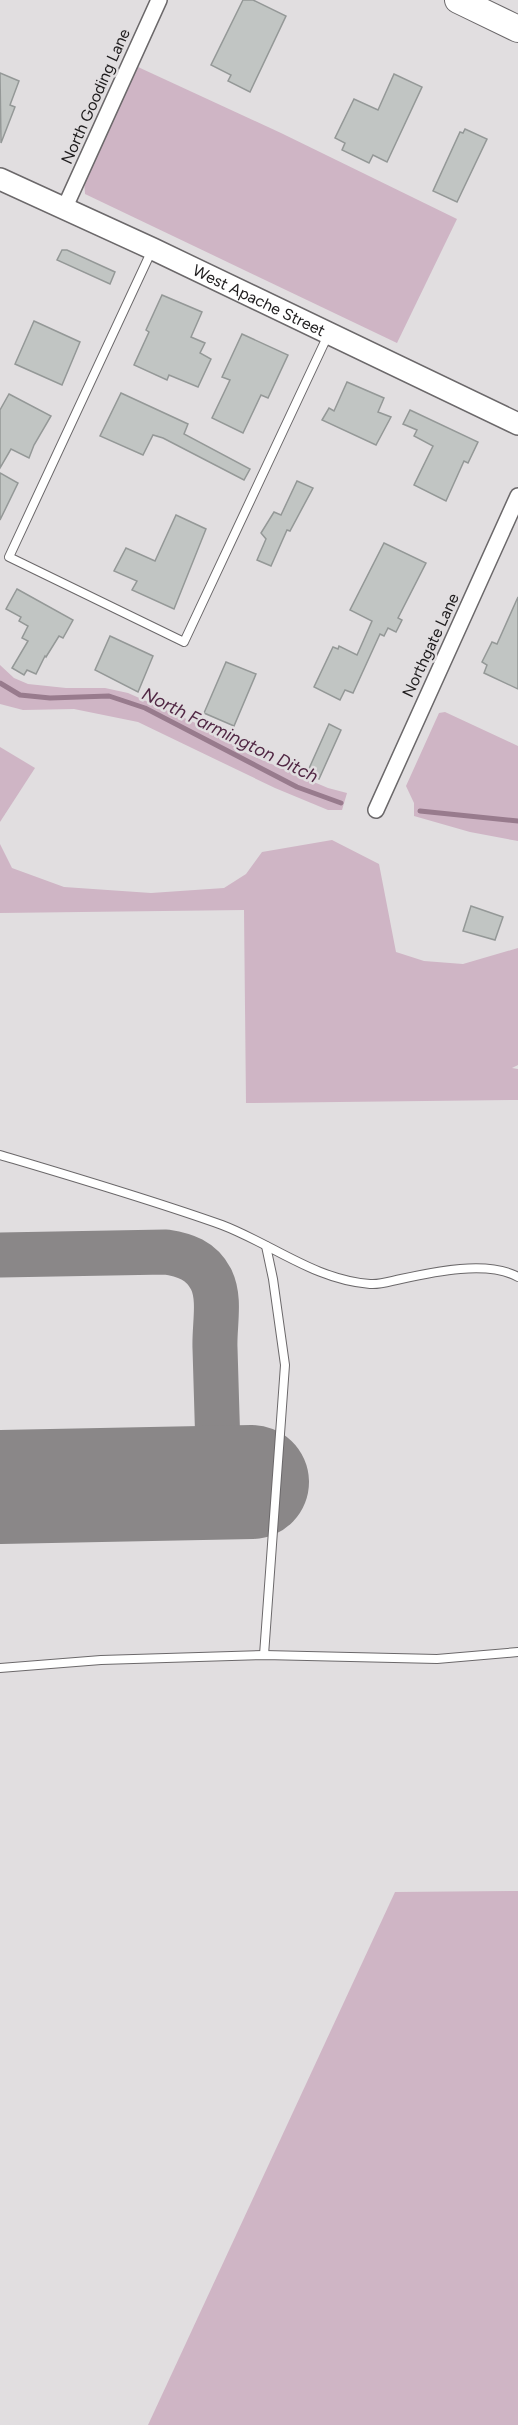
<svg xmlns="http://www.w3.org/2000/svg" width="518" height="2425" viewBox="0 0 518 2425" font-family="Figtree,sans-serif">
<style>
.green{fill:#cfb5c5}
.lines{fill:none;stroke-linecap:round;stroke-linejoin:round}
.stream{stroke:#987b8d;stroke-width:5}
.taxiway{stroke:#8a8788;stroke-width:45}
.runway{stroke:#8a8788;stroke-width:114}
.building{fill:#c1c5c3;stroke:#949897;stroke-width:1.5}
.service-casing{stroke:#6b686a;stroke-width:10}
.minor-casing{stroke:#6b686a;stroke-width:18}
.secondary-casing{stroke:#6b686a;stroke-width:24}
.trunk-casing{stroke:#6b686a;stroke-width:28}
.service{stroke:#fff;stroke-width:8}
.minor{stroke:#fff;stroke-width:15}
.secondary{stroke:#fff;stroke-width:21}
.trunk{stroke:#fff;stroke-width:26}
.labels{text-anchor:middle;stroke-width:5;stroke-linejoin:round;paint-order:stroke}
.street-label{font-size:16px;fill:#1e1c1d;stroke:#e1dee0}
.water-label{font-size:18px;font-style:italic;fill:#512744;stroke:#e1dee0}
</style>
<rect width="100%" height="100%" fill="#e1dee0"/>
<g class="green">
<path d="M138 67 281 133 457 219 397 343 85 194 84 181Z"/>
<path d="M0 665 14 678 28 684 66 688H105L128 693 200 725 248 754 328 788 347 793 342 810H328L275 788 138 722 74 709 23 710 0 704Z"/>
<path d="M445 712 518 746V841L470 832 414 816V803L406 786 439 713Z"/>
<path d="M0 747 35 768 0 822Z"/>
<path d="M332 840 379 864 396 952 424 961 463 964 518 948V1065L512 1068 518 1069V1100L246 1103 244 910 0 913V844L12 868 64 887 151 893 224 888 246 874 262 852Z"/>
<path d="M518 1891V2425H148L395 1892Z"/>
</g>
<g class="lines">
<g class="stream">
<path d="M0 683 20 695 50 698 109 696 145 708 297 787 341 803"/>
<path d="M420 811 518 821"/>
</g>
<path class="taxiway" d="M0 1255 166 1252C185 1255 201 1260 211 1279 221 1299 214 1326 215 1348 216 1393 218 1437 219 1482"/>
<path class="runway" d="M0 1487 252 1482"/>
</g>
<g class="building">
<path d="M243 0H253L286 16 250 92 228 81 231 75 211 65Z"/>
<path d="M0 73 19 81 10 105 15 107 1 143Z"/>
<path d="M394 74 422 87 387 162 373 155 369 163 342 150 345 143 335 138 354 99 378 110Z"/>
<path d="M465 129 487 139 457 202 433 191 460 132 463 133Z"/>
<path d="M62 250H67L115 272 110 284 57 260Z"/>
<path d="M162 295 202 312 191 337 205 343 200 353 211 359 198 387 169 375 167 380 134 365 149 332 146 330Z"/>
<path d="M34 321 80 342 62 385 15 364Z"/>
<path d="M242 334 288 355 268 398 261 395 243 433 212 418 230 380 222 377Z"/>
<path d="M347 382 384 398 378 412 391 417 376 445 322 420 329 408 334 411Z"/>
<path d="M121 393 188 424 184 434 250 469 244 480 163 438 153 435 143 455 100 436Z"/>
<path d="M9 394 51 416 34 445 29 458 11 449 0 468V410Z"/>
<path d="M410 410 478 442 468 463 464 461 446 501 414 485 433 446 414 436 417 430 403 424Z"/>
<path d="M0 473 18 483 0 520Z"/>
<path d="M297 481 313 488 290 531 287 530 271 566 257 560 266 539 261 533 274 512 281 515Z"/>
<path d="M176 515 206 529 174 609 132 590 137 581 114 571 126 548 155 561Z"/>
<path d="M384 543 426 563 398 618 402 620 396 632 388 628 384 636 380 634 353 693 345 690 340 700 314 687 333 647 338 649 339 646 357 655 372 621 350 610Z"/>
<path d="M17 589 73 620 63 638 59 636 46 657 45 656 36 674 27 670 24 675 12 668 28 641 22 638 28 626 19 621 21 617 6 609Z"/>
<path d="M518 597V689L484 673 487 665 482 662 492 642 497 644Z"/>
<path d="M110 636 153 656 138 692 95 670Z"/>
<path d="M226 662 256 674 234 726 204 713Z"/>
<path d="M329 724 341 730 319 779 307 773Z"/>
<path d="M471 906 503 917 495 940 463 931Z"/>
</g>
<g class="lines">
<defs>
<g id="service">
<path d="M152 250 9 557 184 642 328 335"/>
<path d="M0 1155C74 1177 149 1199 222 1225 272 1244 315 1280 370 1284 380 1285 391 1281 401 1279 433 1272 488 1260 518 1277"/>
<path d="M264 1655 285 1365 273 1279 266 1246"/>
<path d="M0 1668 101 1660 264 1655 437 1659 518 1652"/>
</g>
<g id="minor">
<path d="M65 207 159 0"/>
<path d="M376 810 518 496"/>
</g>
<g id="secondary">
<path id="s1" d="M0 179 153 249 518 424"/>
</g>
<path id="trunk" d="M458 0 518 29"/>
</defs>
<use href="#service" class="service-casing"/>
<use href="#minor" class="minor-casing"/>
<use href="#secondary" class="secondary-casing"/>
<use href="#trunk" class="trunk-casing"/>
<use href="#service" class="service"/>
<use href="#minor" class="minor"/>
<use href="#secondary" class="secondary"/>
<use href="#trunk" class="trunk"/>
</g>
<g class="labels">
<g class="street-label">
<text transform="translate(95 96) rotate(-66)" y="6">North Gooding Lane</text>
<text dy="6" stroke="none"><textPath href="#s1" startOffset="286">West Apache Street</textPath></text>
<text transform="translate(430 645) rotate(-65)" y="6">Northgate Lane</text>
</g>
<g class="water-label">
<text transform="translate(230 735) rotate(26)" y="6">North Farmington Ditch</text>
</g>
</g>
</svg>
